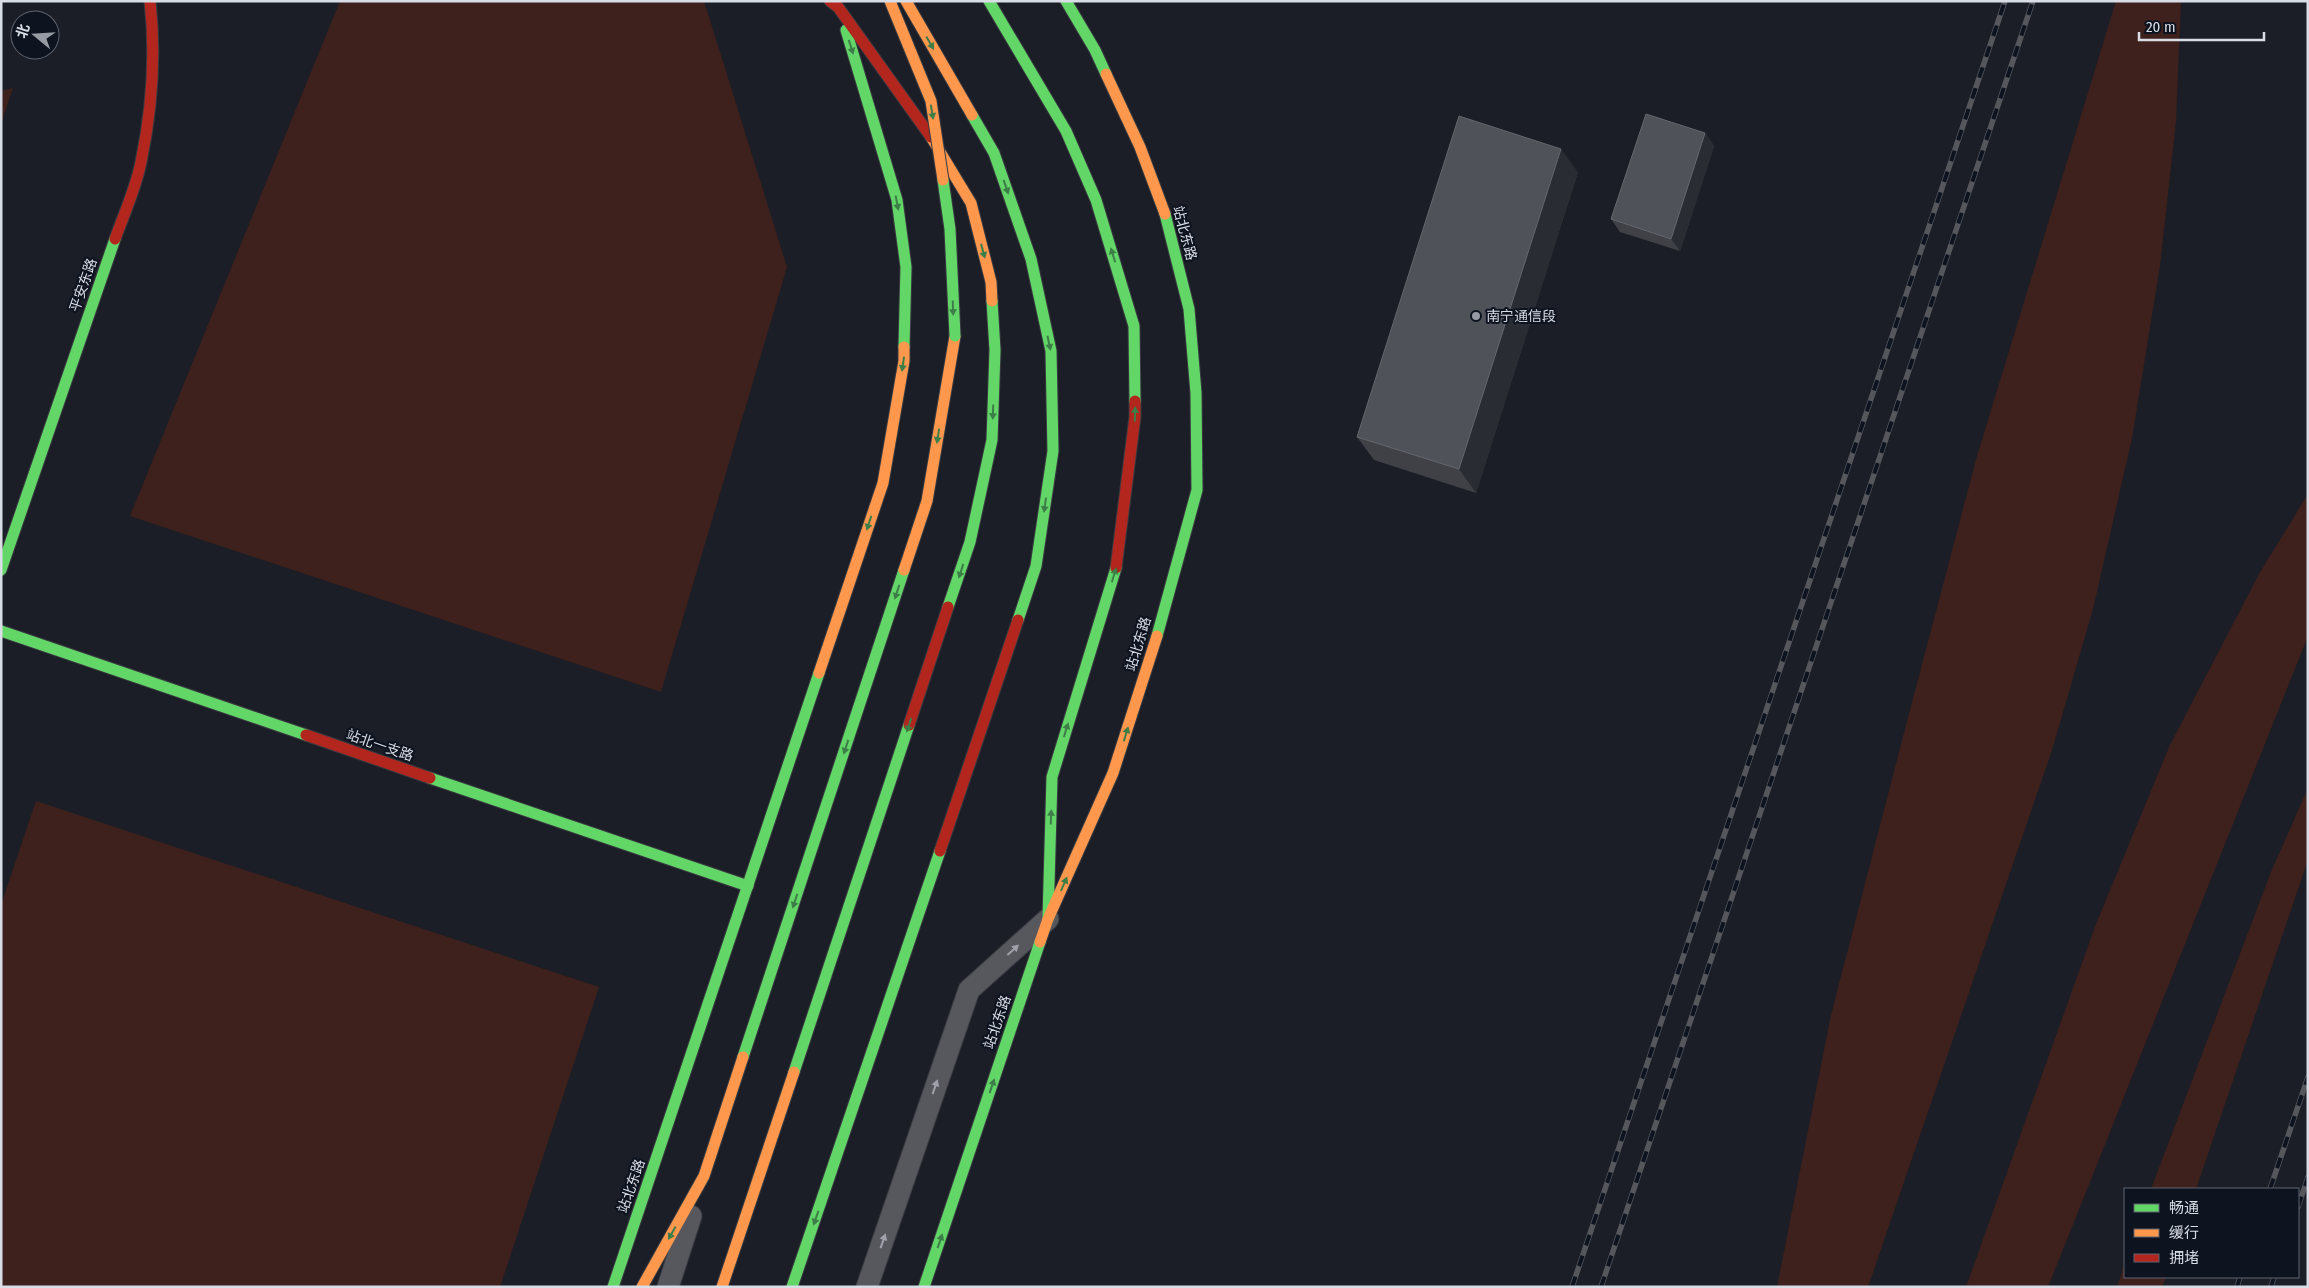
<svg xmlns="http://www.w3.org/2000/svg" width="2309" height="1288" viewBox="0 0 2309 1288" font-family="'Fira Sans Condensed','Noto Sans SC',sans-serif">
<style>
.green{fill:#3e201c}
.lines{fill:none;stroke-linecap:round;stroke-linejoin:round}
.lane-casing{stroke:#393b41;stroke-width:23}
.fast-casing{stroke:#393b41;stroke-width:13}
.slow-casing{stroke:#393b41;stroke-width:13}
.jam-casing{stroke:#393b41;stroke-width:13}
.lane{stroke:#56585e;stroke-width:21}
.fast{stroke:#63d668;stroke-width:11}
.slow{stroke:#ff974d;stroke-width:11}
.jam{stroke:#b3261e;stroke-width:11}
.rail-casing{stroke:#55575d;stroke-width:5.5}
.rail{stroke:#0e1320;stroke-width:4;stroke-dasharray:11;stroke-linecap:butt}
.fast-bridge-casing{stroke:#393b41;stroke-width:13;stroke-linecap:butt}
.slow-bridge-casing{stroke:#393b41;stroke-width:13;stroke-linecap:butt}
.fast-bridge{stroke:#63d668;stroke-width:11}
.slow-bridge{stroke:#ff974d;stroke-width:11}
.wall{fill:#3f4147}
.shaded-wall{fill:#292c33}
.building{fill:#4f5258;stroke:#65676e}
.oneway{fill:#3d7e48}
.oneway2{fill:#9ea1a9}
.poi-dot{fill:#969aa3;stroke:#0e1320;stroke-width:2}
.labels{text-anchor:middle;stroke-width:4;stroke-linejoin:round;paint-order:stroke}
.street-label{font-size:14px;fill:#d9dde6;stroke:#0e1320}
.poi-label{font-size:14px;fill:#d9dde6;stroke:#0e1320;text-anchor:start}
</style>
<rect width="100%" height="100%" fill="#1b1e26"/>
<g class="green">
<path d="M340 1H704L787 267 661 692 130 516Z"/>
<path d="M2116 1H2181L2176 121 2160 266 2132 438 2093 609 2052 750 1868 1287H1777L1831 1015 1905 729 1977 456Z"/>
<path d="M13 88 1 124V91Z"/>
<path d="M2308 494V636L2048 1287H1966L2096 924 2170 745 2259 574Z"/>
<path d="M2308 788V860L2196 1189H2151L2271 872Z"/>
<path d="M36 801 599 987 500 1287H1V905Z"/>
<path d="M2125 1263V1277H2166L2162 1287H2117Z"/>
</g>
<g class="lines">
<defs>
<g id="lane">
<path d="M668 1287 691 1216"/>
<path d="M867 1287 969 990 1048 919"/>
</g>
<g id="fast">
<path d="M989 1 1066 131 1096 200 1134 326 1135 401"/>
<path d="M1066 1 1095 50 1106 74"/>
<path d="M846 30 897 200 906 267 904 347"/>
<path d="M972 115 994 153 1031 259 1051 351 1053 451 1036 566 1018 620"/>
<path d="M1 570 115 239"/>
<path d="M948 607 970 542 992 440 995 350 992 301"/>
<path d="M1 631 306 735"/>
<path d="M1157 636 1197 490 1196 393 1189 309 1165 214"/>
<path d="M430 778 748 886"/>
<path d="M1048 919 1052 777 1116 568"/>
<path d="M743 1057 904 570"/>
<path d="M794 1072 909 725"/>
<path d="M613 1287 819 673"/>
<path d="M792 1287 940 851"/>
<path d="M924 1287 1040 942"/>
</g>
<g id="slow">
<path d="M906 1 972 115"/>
<path d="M1106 74 1140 147 1165 214"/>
<path d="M931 137 971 203 991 282 992 301"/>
<path d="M904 570 927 501 955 336"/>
<path d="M819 673 883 483 904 361V347"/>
<path d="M1040 942 1048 919 1113 773 1157 636"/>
<path d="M642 1287 704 1176 743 1057"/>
<path d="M722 1287 794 1072"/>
</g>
<g id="jam">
<path d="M830 1 838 7 931 137"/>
<path d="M115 239C124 214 136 188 141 162 152 109 156 55 150 1"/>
<path d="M1116 568 1135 417V401"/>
<path d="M909 725 948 607"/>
<path d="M306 735 430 778"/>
<path d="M940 851 1018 620"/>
</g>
</defs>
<use href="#lane" class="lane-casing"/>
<use href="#fast" class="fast-casing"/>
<use href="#slow" class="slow-casing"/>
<use href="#jam" class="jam-casing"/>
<use href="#lane" class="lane"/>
<use href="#fast" class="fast"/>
<use href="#slow" class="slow"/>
<use href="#jam" class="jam"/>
<defs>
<g id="rail">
<path d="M2270 1189 2308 1077"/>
<path d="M2298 1207 2308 1177"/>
<path d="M1572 1287 2005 1"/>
<path d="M1601 1287 2033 1"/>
<path d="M2237 1287 2240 1277"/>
<path d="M2271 1287 2274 1277"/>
</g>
</defs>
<use href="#rail" class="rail-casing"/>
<use href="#rail" class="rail"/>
<defs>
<path id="fast-bridge" d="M943 180 950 229 955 336"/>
<path id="slow-bridge" d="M890 1 931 101 943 180"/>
</defs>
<use href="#fast-bridge" class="fast-bridge-casing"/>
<use href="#slow-bridge" class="slow-bridge-casing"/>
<use href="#fast-bridge" class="fast-bridge"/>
<use href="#slow-bridge" class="slow-bridge"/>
</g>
<g class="wall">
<path d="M1705 133 1714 146 1680 251 1620 232 1611 219Z"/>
<path d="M1578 172 1476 493 1374 460 1357 437Z"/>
</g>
<g class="shaded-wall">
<path d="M1705 133 1714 146 1680 251 1671 239Z"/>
<path d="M1561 149 1578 172 1476 493 1459 469Z"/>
</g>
<g class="building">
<path d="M1646 114 1705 133 1671 239 1611 219Z"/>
<path d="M1459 116 1561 149 1459 469 1357 437Z"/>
</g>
<defs><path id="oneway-solid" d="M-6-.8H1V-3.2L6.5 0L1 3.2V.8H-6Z" transform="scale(1.25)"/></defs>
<g class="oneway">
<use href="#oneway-solid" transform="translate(930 43) rotate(60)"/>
<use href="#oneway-solid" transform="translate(851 47) rotate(72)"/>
<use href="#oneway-solid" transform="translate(932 112) rotate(81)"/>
<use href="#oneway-solid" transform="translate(1006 187) rotate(71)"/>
<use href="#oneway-solid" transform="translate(897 203) rotate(79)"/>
<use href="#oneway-solid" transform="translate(983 251) rotate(75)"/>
<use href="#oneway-solid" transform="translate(1113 255) rotate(-107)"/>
<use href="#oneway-solid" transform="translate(953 308) rotate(88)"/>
<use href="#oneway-solid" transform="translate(1049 343) rotate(78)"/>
<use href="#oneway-solid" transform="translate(903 364) rotate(98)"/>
<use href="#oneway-solid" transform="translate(993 412) rotate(92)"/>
<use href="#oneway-solid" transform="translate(1135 414) rotate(-88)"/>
<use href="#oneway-solid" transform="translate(938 436) rotate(99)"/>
<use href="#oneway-solid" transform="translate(1045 505) rotate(98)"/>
<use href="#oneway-solid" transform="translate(869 523) rotate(108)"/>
<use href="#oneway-solid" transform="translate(961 571) rotate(108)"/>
<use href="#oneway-solid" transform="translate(1114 575) rotate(-73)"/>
<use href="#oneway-solid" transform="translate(897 592) rotate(108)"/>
<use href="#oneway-solid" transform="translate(909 725) rotate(108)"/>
<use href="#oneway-solid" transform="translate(1066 730) rotate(-73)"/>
<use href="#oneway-solid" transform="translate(1126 734) rotate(-73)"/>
<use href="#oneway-solid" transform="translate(846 747) rotate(108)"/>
<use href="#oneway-solid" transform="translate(1051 817) rotate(-88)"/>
<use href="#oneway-solid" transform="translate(1064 884) rotate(-66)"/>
<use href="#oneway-solid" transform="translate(795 901) rotate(108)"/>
<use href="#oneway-solid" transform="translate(992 1086) rotate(-71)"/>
<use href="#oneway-solid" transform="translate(816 1218) rotate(109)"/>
<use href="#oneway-solid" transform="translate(672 1233) rotate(119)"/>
<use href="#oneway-solid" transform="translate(940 1241) rotate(-71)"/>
</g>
<g class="oneway2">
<use href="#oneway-solid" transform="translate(1013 950) rotate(-42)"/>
<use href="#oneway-solid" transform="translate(935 1087) rotate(-71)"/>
<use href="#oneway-solid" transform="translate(883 1241) rotate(-71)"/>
</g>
<circle class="poi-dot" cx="1476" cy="316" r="5"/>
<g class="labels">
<g class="street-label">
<text transform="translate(1185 233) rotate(75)" y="5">站北东路</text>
<text transform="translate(83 285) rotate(-71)" y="5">平安东路</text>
<text transform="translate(1138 644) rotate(-73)" y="5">站北东路</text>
<text transform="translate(380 745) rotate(19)" y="5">站北一支路</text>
<text transform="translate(997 1022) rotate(-71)" y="5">站北东路</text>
<text transform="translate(631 1186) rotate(-71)" y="5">站北东路</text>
</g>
<g class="poi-label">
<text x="1486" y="321">南宁通信段</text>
</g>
</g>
<rect width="2309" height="1288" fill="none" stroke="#d9dde6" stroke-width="5"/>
<rect x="2124" y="1188" width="175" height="90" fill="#0e1320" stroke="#5f646f"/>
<rect x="2134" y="1204" width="25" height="8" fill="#63d668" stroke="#5f646f"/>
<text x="2169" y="1213" font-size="15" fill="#d9dde6">畅通</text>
<rect x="2134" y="1229" width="25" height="8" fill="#ff974d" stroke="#5f646f"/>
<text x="2169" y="1238" font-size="15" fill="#d9dde6">缓行</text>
<rect x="2134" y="1254" width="25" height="8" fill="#b3261e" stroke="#5f646f"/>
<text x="2169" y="1263" font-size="15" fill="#d9dde6">拥堵</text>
<g transform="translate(35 35) rotate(288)"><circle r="24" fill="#0e1320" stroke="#5f646f"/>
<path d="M0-4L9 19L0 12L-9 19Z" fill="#969aa3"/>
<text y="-8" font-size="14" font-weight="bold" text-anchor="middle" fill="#d9dde6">北</text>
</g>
<path d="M2139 32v8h125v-8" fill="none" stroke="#d9dde6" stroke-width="2.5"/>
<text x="2146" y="32" font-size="15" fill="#d9dde6" stroke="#0e1320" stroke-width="4" paint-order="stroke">20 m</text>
</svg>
